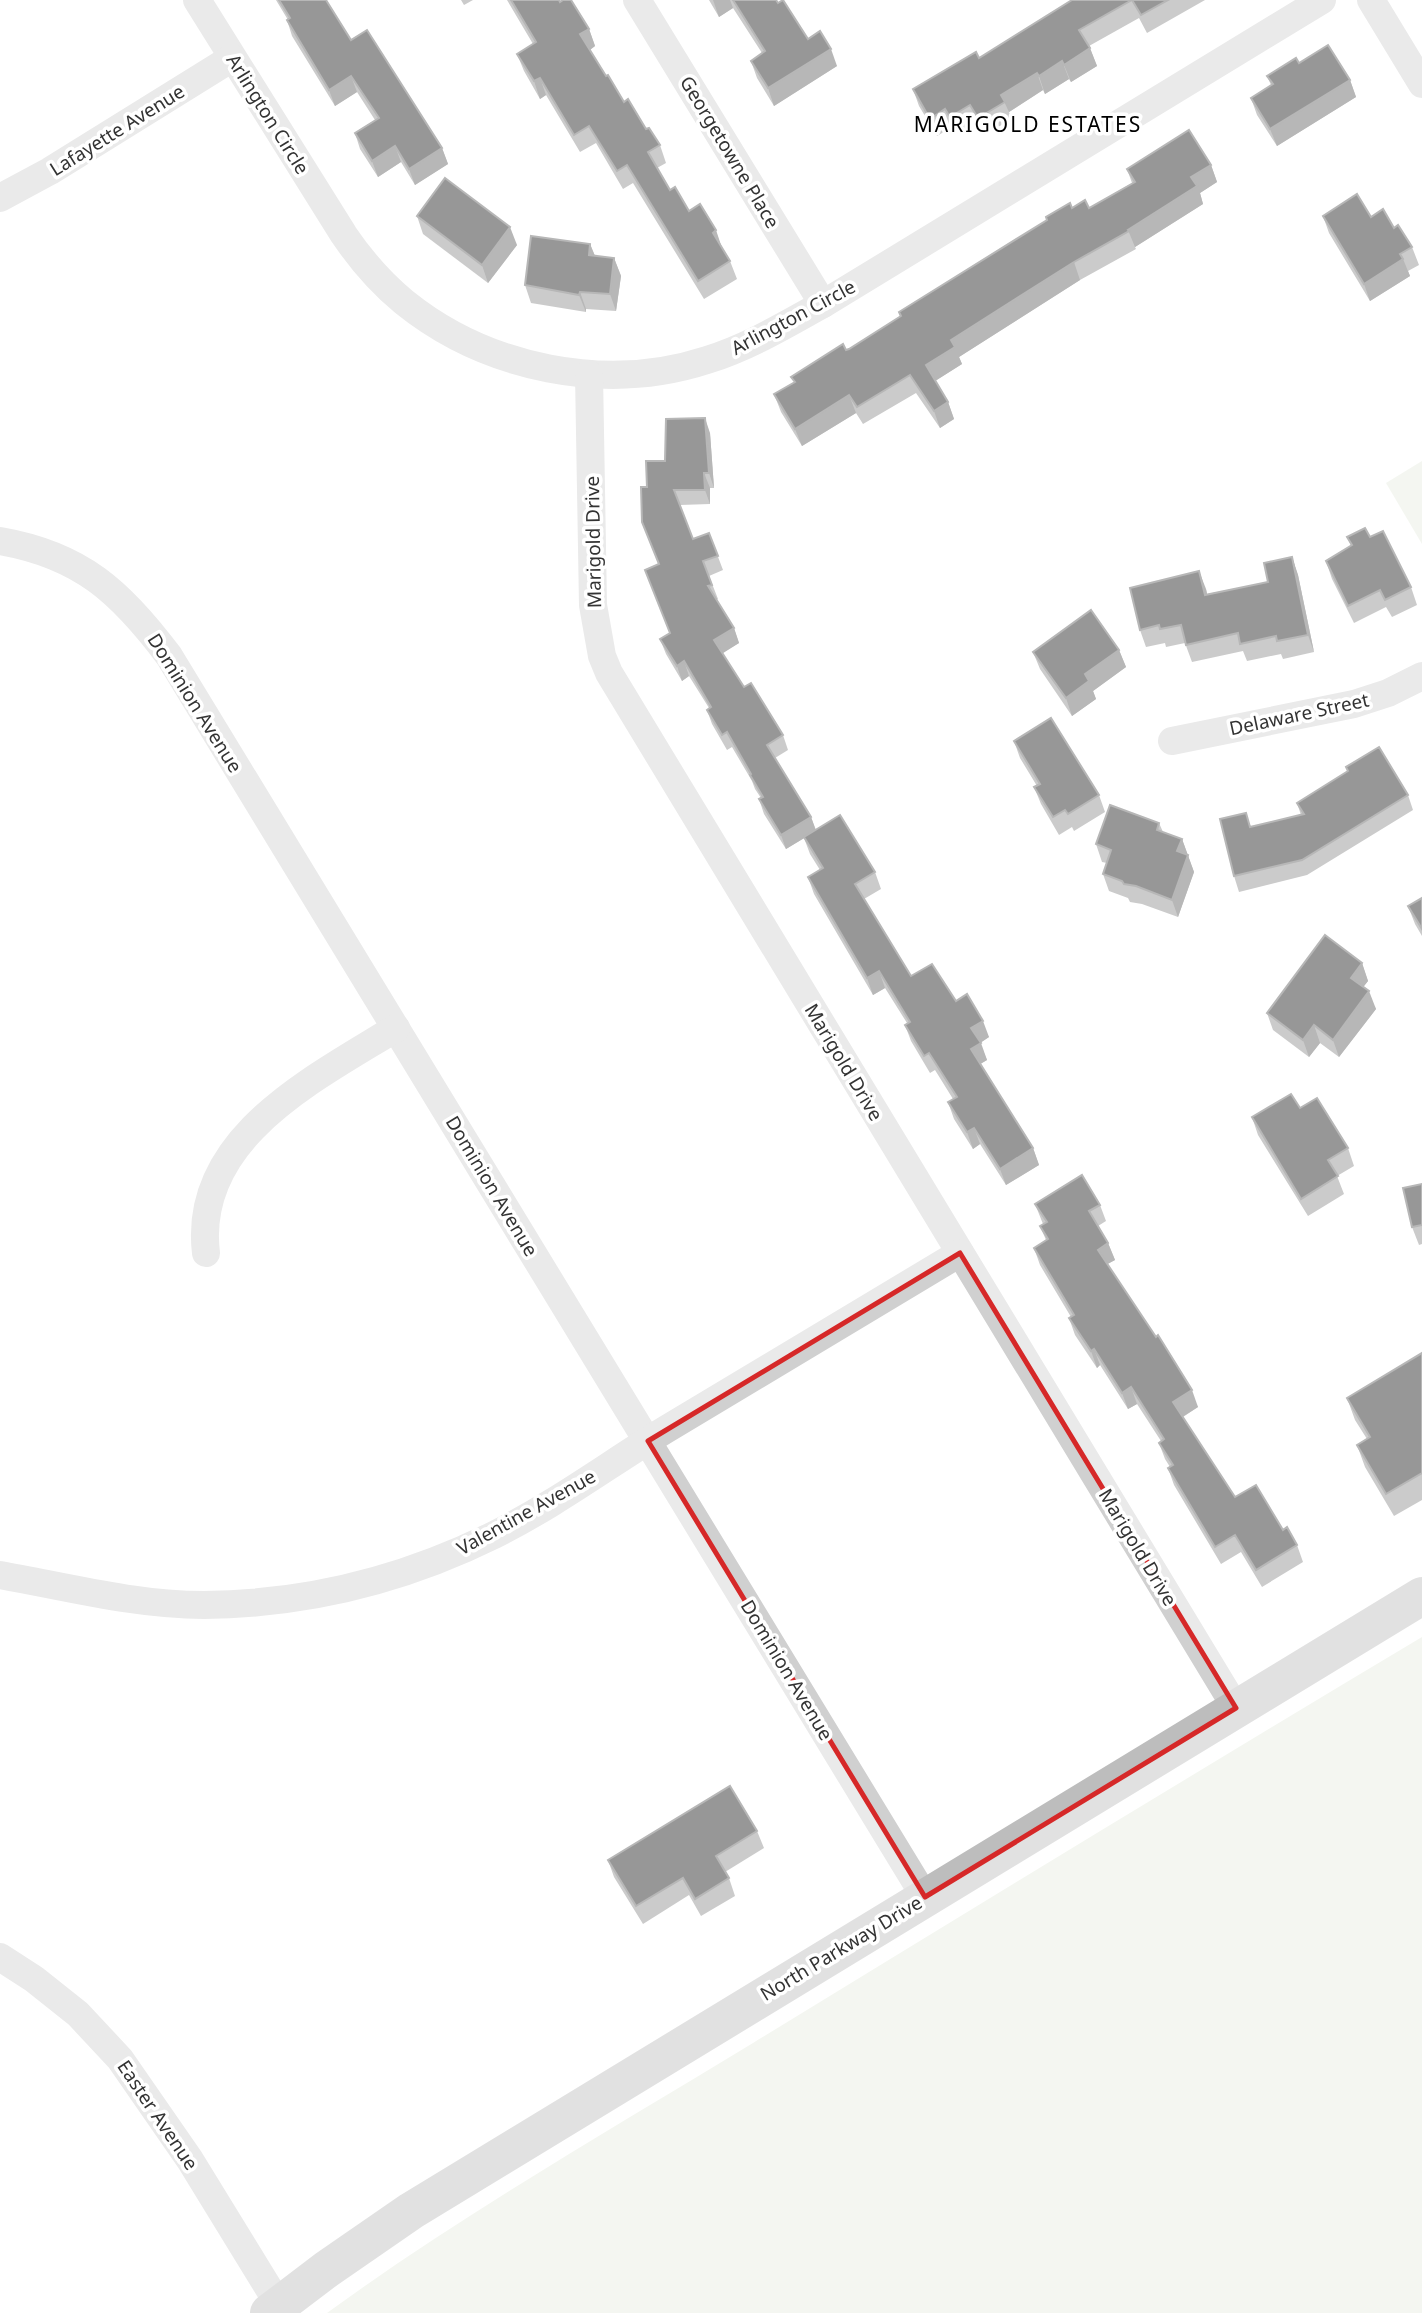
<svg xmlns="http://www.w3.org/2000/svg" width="1422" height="2313" viewBox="0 0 1422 2313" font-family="'Noto Sans',sans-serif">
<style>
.green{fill:#e6ecdf}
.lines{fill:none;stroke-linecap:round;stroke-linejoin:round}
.minor{stroke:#d0d0d0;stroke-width:28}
.secondary{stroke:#bdbdbd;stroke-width:38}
.wall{fill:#8c8c8c}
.shaded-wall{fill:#5f5f5f}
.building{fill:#1a1a1a;stroke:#5f5f5f;stroke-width:2}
.marked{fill:none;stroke:#d62828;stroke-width:5;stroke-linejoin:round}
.labels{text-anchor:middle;stroke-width:7;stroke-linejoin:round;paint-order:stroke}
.street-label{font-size:19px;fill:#333;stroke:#fff}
.neighbourhood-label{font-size:21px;letter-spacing:2px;fill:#000;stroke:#fff}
</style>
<rect width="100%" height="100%" fill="#fff"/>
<g class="green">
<path d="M1422 461V544L1386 483Z"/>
<path d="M1422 1637V2313H327C463 2214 610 2130 753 2043 975 1907 1198 1771 1422 1637Z"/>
</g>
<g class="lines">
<g class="minor">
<path d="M197 0 344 235C361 260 381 283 404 302 487 369 606 393 707 360 749 347 785 325 823 304L1322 0"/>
<path d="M637 0 823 304"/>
<path d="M1371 0 1422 84"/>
<path d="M0 198 50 171 232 58"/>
<path d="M589 374 593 605 602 656 609 673 1236 1708"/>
<path d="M0 541C81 555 121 592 169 656L925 1897"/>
<path d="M1172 741 1354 704 1388 693 1422 676"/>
<path d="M206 1253C192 1138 314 1079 396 1028"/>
<path d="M0 1575C67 1587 136 1605 204 1605 305 1604 403 1580 494 1535 554 1505 608 1465 665 1430 764 1371 862 1312 960 1253"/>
<path d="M0 1957 34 1979 78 2014 120 2059 190 2160 279 2305"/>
</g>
<path class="secondary" d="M269 2313 327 2269 411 2211 1422 1596"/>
</g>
<g class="wall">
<path d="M276 0H326L351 40 442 148 448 164 415 185 401 162 378 177 360 149 355 133 375 120 357 92 335 106 292 36 287 20H288Z"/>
<path d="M461 0H473L464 5Z"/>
<path d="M507 0H559L589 29 595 46 590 50 606 76 624 102 660 145 666 163 657 168 670 190 722 248 730 261 737 279 704 299 633 183 623 189 596 143 580 152 546 95 540 99 524 71 517 54 533 44Z"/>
<path d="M709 0H776L808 39 837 66 774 106 757 78 751 61 762 53 733 8 719 17Z"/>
<path d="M1072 0H1205L1147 33 1139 18 1089 46 1097 66 1071 82 1069 79 1045 94 1043 90 1009 112 1012 119 984 135 976 122 956 134 952 127 937 136 919 106 913 89 979 58Z"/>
<path d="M1299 63 1350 80 1356 97 1277 146 1257 115 1251 98 1271 85 1267 76Z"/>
<path d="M1211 165 1217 182 1200 193 1203 204 1135 247 1136 249 1080 280 959 357 962 364 935 381 948 402 954 419 940 428 916 393 863 424 856 413 802 446 781 412 774 394 794 382 791 377 849 349 900 317 899 312 1072 208H1089L1132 183 1127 169Z"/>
<path d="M417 216 517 245 488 283 423 234Z"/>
<path d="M1323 216 1371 217 1394 228 1412 247 1419 265 1408 271 1410 276 1370 301 1329 233Z"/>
<path d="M590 244 595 256 614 258 621 276 616 311 586 309V312L531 303 525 285Z"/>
<path d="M710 433 714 488H710V504L680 505 693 539 709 533 723 570 709 576 718 599 716 600 734 628 739 643 722 653 744 687 783 735 788 750 775 758 811 817 816 830 875 872 881 889 864 899 911 976 956 1001 989 1037 980 1043 987 1060 980 1064 1033 1148 1039 1165 1006 1185 980 1144 973 1149 954 1119 948 1102 953 1099 935 1070 930 1073 911 1041 905 1025 907 1023 885 988 873 995 814 894 808 877 820 870 810 854 804 838 786 849 764 814 759 799 761 798 755 789 752 781 732 747 727 750 712 724 707 710 709 708 689 676 682 681 666 654 660 639 670 633 647 487 665 461Z"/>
<path d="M1347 537H1370L1411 587 1417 605 1392 617 1386 607 1354 623 1332 579 1326 561 1351 546Z"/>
<path d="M1292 557 1298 575 1314 652 1283 659 1281 654 1247 661 1243 651 1192 662 1185 643 1166 647 1165 643 1146 647 1140 630 1206 589 1207 594 1268 582Z"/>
<path d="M1119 650 1126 667 1093 691 1096 699 1072 716 1040 669 1033 652Z"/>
<path d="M1014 741 1099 795 1105 812 1074 831 1072 827 1059 835 1041 804 1034 787 1037 786 1020 758Z"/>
<path d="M1346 767 1408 795 1413 810 1307 875 1239 892 1234 876 1301 815 1297 803 1348 771Z"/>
<path d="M1159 823 1163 832 1182 839 1194 872 1178 917 1142 904 1130 902 1128 898 1109 891 1103 874 1107 863 1102 862 1096 844Z"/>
<path d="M1422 898V936L1415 924 1408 906Z"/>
<path d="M1362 963 1368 981 1363 987 1376 1009 1339 1057 1320 1043 1309 1057 1273 1030 1267 1013Z"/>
<path d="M1252 1117 1348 1148 1354 1166 1337 1176 1344 1194 1308 1216 1258 1135Z"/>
<path d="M1422 1184V1244L1419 1245 1412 1227Z"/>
<path d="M1035 1204 1100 1205 1106 1221 1098 1226 1108 1243 1115 1260 1107 1264 1198 1407 1183 1417 1235 1497 1283 1530 1297 1545 1303 1562 1262 1587 1241 1552 1221 1564 1174 1485 1168 1468 1170 1467 1165 1459 1159 1443 1161 1441 1137 1404 1128 1409 1100 1365 1097 1368 1075 1335 1069 1318 1071 1317 1040 1265 1034 1248 1046 1240 1040 1226 1043 1224Z"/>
<path d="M1422 1353V1500L1394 1516 1365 1467 1357 1445 1367 1439 1355 1420 1347 1398Z"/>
<path d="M757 1831 764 1848 725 1872 729 1878 735 1896 701 1916 689 1895 643 1924 614 1877 608 1860Z"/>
</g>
<g class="shaded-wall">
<path d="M713 0H730L733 8 719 17Z"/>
<path d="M589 29 595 46 587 52 580 34Z"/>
<path d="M1090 48 1097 66 1071 82 1064 65Z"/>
<path d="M831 49 837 66 774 106 768 88Z"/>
<path d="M1062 61 1069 79 1045 94 1039 76Z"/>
<path d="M1037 73 1043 90 1009 112 1001 95Z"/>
<path d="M351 76 357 92 335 106 329 90Z"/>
<path d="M540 78 546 95 540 99 534 81Z"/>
<path d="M1350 80 1356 97 1277 146 1270 129Z"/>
<path d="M395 146 401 162 378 177 372 161Z"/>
<path d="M442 148 448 164 415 185 409 169Z"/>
<path d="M1211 165 1217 182 1200 193 1203 204 1135 247 1128 230 1191 177Z"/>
<path d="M510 227 517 245 488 283 482 265Z"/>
<path d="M716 230 722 248 713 233Z"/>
<path d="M590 244 597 261 589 255Z"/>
<path d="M614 258 621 276 616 311 610 294Z"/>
<path d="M1403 259 1410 276 1370 301 1364 284Z"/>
<path d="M1074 262 1080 280 959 357 962 364 932 383 926 365 951 340Z"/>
<path d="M580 292 586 309V312L579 295Z"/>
<path d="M849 395 856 413 802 446 795 429Z"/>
<path d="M948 402 954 419 940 428 934 411Z"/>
<path d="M705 418 710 433 714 488 709 473Z"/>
<path d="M704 473 710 488V504L705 490Z"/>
<path d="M1292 557 1298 575 1314 652 1308 635Z"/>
<path d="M1199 571 1206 589 1211 612 1205 595Z"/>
<path d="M734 628 739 643 720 655 714 640Z"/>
<path d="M1119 650 1126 667 1093 691 1096 699 1072 716 1066 698 1085 674Z"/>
<path d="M684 661 689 676 682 681 677 666Z"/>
<path d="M811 817 816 831 786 849 781 835Z"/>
<path d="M1182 839 1194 872 1178 917 1172 900 1177 851Z"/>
<path d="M1362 963 1368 981 1357 995 1351 978Z"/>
<path d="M879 971 885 988 873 995 867 978Z"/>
<path d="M1369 991 1376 1009 1339 1057 1333 1040Z"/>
<path d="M983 1021 989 1037 977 1045 971 1028Z"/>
<path d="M1314 1025 1320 1043 1309 1057 1303 1040Z"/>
<path d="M981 1043 987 1060 977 1066 971 1049Z"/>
<path d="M974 1128 980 1144 973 1149 967 1132Z"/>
<path d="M1033 1148 1039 1165 1006 1185 1000 1169Z"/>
<path d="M1108 1243 1115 1260 1104 1266 1098 1250Z"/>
<path d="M1094 1349 1100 1365 1097 1368 1091 1351Z"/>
<path d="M1131 1387 1137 1404 1128 1409 1122 1393Z"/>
<path d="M1192 1390 1198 1407 1179 1419 1173 1402Z"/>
</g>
<g class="building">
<path d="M279 0H326L351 40 367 30 442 148 409 169 395 146 372 161 355 133 379 118 351 76 329 90 287 20 290 18Z"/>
<path d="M511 0H559L560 2 563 0H571L589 29 580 34 606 76 608 75 624 102 628 99 646 129 649 128 660 145 648 152 670 190 675 187 689 211 700 204 716 230 713 233 730 261 698 281 627 165 617 171 589 126 574 135 540 78 534 81 517 54 536 42Z"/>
<path d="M733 0H776L778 3 783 0 808 39 820 31 831 49 768 88 751 61 765 51Z"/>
<path d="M1072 0H1168L1141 15 1132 0 1079 30 1090 48 1064 65 1062 61 1039 76 1037 73 1001 95 1005 102 978 118 970 105 950 117 945 109 930 119 913 89 976 52 979 58Z"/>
<path d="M1328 45 1350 80 1270 129 1251 98 1273 84 1267 76 1296 58 1299 63Z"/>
<path d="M1189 130 1211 165 1191 177 1197 186 1128 230 1129 231 1074 262 951 340 955 347 926 365 948 402 934 411 910 375 857 407 849 395 795 429 774 394 795 382 791 377 843 344 846 350 849 349 901 316 899 312 1047 220 1046 217 1070 203 1072 208 1085 200 1089 208 1135 182 1127 169Z"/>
<path d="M445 178 510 227 482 265 417 216Z"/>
<path d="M1357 194 1371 217 1383 209 1394 228 1398 225 1412 247 1400 254 1403 259 1364 284 1323 216Z"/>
<path d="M531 236 590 244 589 255 614 258 610 294 580 292 579 295 525 285Z"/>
<path d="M705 418 709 473H704L705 490H674L693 539 709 533 718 556 703 561 712 585 708 586 734 628 714 640 744 687 751 683 783 735 767 745 811 817 781 835 759 799 763 797 750 775 751 774 727 732 722 735 707 710 711 707 684 661 677 666 660 639 670 633 645 570 659 564 642 522 641 487H647L646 461H665L666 419Z"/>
<path d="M1365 528 1370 537 1383 531 1411 587 1385 600 1380 590 1348 606 1326 561 1352 545 1347 537Z"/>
<path d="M1292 557 1308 635 1277 641 1276 636 1240 644 1238 633 1186 645 1181 625 1160 629 1159 625 1140 630 1130 588 1199 571 1205 595 1268 582 1264 563Z"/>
<path d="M1091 610 1119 650 1085 674 1089 681 1066 698 1033 652Z"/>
<path d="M1051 718 1099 795 1068 814 1065 810 1053 817 1034 787 1040 784 1014 741Z"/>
<path d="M1379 747 1408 795 1302 860 1234 876 1220 819 1246 813 1250 827 1304 814 1297 803 1348 771 1346 767Z"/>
<path d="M1110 805 1159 823 1157 830 1182 839 1177 851 1188 855 1172 900 1136 886 1124 884 1122 881 1103 874 1111 850 1096 844Z"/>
<path d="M840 815 875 872 855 884 911 976 932 964 956 1001 967 994 983 1021 971 1028 981 1043 971 1049 1033 1148 1000 1169 974 1128 967 1132 948 1102 957 1097 929 1053 924 1056 905 1025 910 1022 879 971 867 978 808 877 823 868 804 837Z"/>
<path d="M1422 898V929L1408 906Z"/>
<path d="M1325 935 1362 963 1351 978 1369 991 1333 1040 1314 1025 1303 1040 1267 1013Z"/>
<path d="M1291 1094 1300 1108 1317 1098 1348 1148 1328 1160 1338 1176 1301 1199 1252 1117Z"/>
<path d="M1082 1175 1100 1205 1089 1211 1108 1243 1098 1250 1156 1337 1158 1335 1192 1390 1173 1402 1235 1497 1256 1485 1283 1530 1287 1527 1297 1545 1256 1570 1235 1535 1215 1547 1168 1468 1173 1465 1159 1443 1164 1439 1131 1387 1122 1393 1094 1349 1091 1351 1069 1318 1074 1315 1034 1248 1048 1239 1040 1226 1047 1222 1035 1204Z"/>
<path d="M1422 1184V1225L1412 1227 1403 1188Z"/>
<path d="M1422 1353V1473L1386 1494 1357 1445 1370 1437 1347 1398Z"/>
<path d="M730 1786 757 1831 716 1856 729 1878 695 1899 683 1878 636 1906 608 1860Z"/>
</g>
<path d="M0 0H1422V2313H0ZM960 1253 1236 1708 925 1897 648 1441Z" fill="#fff" fill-opacity=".55" fill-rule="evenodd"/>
<path class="marked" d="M960 1253 1236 1708 925 1897 648 1441Z"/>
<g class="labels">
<g class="street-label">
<text transform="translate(268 114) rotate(58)" y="7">Arlington Circle</text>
<text transform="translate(117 130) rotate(-32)" y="7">Lafayette Avenue</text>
<text transform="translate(730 152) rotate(59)" y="7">Georgetowne Place</text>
<text transform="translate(793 317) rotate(-28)" y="7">Arlington Circle</text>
<text transform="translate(593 542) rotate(-91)" y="7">Marigold Drive</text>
<text transform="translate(195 703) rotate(58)" y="7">Dominion Avenue</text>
<text transform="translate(1299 714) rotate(-12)" y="7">Delaware Street</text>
<text transform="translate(844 1062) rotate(59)" y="7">Marigold Drive</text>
<text transform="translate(492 1186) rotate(59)" y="7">Dominion Avenue</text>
<text transform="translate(526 1512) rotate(-29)" y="7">Valentine Avenue</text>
<text transform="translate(1138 1547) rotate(59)" y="7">Marigold Drive</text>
<text transform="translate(787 1670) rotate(59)" y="7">Dominion Avenue</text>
<text transform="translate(841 1948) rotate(-31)" y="7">North Parkway Drive</text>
<text transform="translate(158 2115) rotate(56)" y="7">Easter Avenue</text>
</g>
<g class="neighbourhood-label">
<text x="1028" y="132">MARIGOLD ESTATES</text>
</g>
</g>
</svg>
